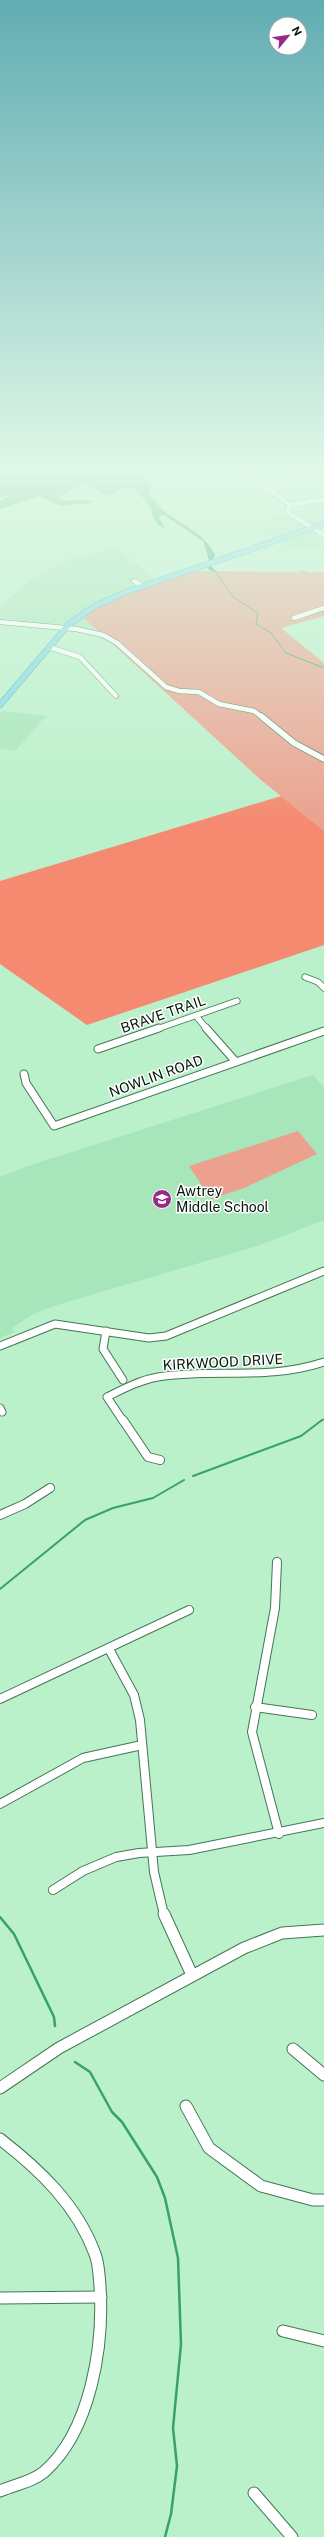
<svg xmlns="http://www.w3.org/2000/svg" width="324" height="2537" viewBox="0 0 324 2537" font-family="'Public Sans',sans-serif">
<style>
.built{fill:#a7e5ba}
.green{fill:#eca18f}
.forest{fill:#f58a71}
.water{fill:#37a364}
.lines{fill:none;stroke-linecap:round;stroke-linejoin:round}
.stream-far3{stroke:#37a364;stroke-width:1}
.stream-far2{stroke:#37a364;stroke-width:1.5}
.stream-far1{stroke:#37a364;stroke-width:2}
.stream{stroke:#37a364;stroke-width:2.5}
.minor-far4-casing{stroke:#447655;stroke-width:5.5}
.minor-far3-casing{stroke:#447655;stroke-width:7}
.minor-far2-casing{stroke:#447655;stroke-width:9}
.minor-far1-casing{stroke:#447655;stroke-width:10}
.minor-casing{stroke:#447655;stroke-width:13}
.major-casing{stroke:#1f828f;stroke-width:6}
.minor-far4{stroke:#fff;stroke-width:4.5}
.minor-far3{stroke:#fff;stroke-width:5.5}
.minor-far2{stroke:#fff;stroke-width:7}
.minor-far1{stroke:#fff;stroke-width:8}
.minor{stroke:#fff;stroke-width:11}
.major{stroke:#82d7e7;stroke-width:5.5}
.labels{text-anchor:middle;stroke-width:3;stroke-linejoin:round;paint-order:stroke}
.street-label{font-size:14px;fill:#031609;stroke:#fff}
.poi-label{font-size:14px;fill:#031609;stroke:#fff;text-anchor:start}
</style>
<rect width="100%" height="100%" fill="#baf0ca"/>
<g class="built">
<path d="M324 503V550L288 549 252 523Z"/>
<path d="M116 548 158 581 82 616 104 635 0 623V607L31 579 74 557Z"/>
<path d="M3 711 46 716 15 751 0 748V714Z"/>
<path d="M313 1075 324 1087V1220L257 1246 57 1305 35 1313 12 1328 14 1332 0 1338V1177L28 1166Z"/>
</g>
<g class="green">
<path d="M304 570 308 572H324V616L281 628 324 663V831L261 780 82 616 99 603 194 571 297 572Z"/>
<path d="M298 1131 317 1154 244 1188 211 1199 189 1166Z"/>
</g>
<path class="forest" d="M281 796 324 831V945L87 1025 0 964V881Z"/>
<path class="water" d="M2 469H145L144 479 151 485 149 494C155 499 157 505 163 510 182 526 202 531 215 554L211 566 219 574 208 569 209 560 203 541 164 515 159 517 165 528C151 524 154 511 146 501 142 496 136 492 132 488L120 489 109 496 84 484C75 487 69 492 60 496L59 499C70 503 81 498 92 501L90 503 61 506 39 496 0 509V501L12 495 0 497V471Z"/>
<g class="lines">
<path class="stream-far3" d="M217 574 233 597 258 613 256 624 271 633 286 653 324 668"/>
<path class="stream-far2" d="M321 1421 324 1419"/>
<g class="stream-far1">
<path d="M193 1476 301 1436 322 1420"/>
<path d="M0 1589 85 1520 113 1508 153 1498 184 1480"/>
</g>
<g class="stream">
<path d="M0 1917 14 1934 54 2017 55 2026"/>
<path d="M75 2062 90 2072 112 2112 122 2122 157 2177 165 2198 178 2258 181 2344 173 2428 177 2466 171 2514 165 2537"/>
</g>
<defs>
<g id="minor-far4">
<path d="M200 469 222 475 243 472"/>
<path d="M239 469 290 505 287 512 324 535"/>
<path d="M289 469 303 481"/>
<path d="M270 490 324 477"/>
<path d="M290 505 324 499"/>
<path d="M134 581 142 586"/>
<path d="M294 618 324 608"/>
<path d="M0 622 76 629 103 635 117 643 166 687 179 691 199 692 219 704 254 711 262 717"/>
<path d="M49 647 80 657 116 696"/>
</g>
<g id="minor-far3">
<path d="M261 716 294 743 324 759"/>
<path d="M305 977 318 982 324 988"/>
<path d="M196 1016 207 1029"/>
<path d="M157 1029 237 1001"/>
</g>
<g id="minor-far2">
<path d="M206 1028 236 1062"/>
<path d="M98 1049 159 1028"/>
<path d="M24 1074 26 1083 54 1126 324 1031"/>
<path d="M106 1331 103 1349 123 1380"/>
<path d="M0 1346 55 1324 149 1338 166 1336 324 1271"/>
<path d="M0 1408 2 1412"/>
<path d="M123 1421 107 1397C123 1389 140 1380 158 1377 216 1368 266 1381 324 1362"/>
</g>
<g id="minor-far1">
<path d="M123 1420 148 1457 160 1460"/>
<path d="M0 1515 25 1504 50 1488"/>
<path d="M277 1562 275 1608 252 1732 279 1834"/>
<path d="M109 1649 134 1695 140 1720 154 1872 164 1915"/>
<path d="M0 1699 189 1610"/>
<path d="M255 1707 312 1715"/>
<path d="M0 1804 83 1758 142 1745"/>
<path d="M53 1890 83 1871 116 1857 139 1853 189 1850 324 1823"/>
</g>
<g id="minor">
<path d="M164 1914 192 1975"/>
<path d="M293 2049 324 2075"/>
<path d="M0 2088 59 2048 244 1948 282 1933 324 1930"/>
<path d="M186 2106 209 2148 261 2186 313 2200H324"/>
<path d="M0 2139C40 2170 77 2205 95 2254 99 2264 99 2276 100 2286 104 2345 91 2431 44 2472 32 2482 14 2485 0 2491"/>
<path d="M0 2298 101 2297"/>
<path d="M283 2331 324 2341"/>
<path d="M254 2493 292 2537"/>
</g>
<path id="major" d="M0 705 69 624 95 606 126 592 324 524"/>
</defs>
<use href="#minor-far4" class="minor-far4-casing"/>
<use href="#minor-far3" class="minor-far3-casing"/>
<use href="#minor-far2" class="minor-far2-casing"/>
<use href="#minor-far1" class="minor-far1-casing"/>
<use href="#minor" class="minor-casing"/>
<use href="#major" class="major-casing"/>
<use href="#minor-far4" class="minor-far4"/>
<use href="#minor-far3" class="minor-far3"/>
<use href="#minor-far2" class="minor-far2"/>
<use href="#minor-far1" class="minor-far1"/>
<use href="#minor" class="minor"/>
<use href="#major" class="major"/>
</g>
<linearGradient id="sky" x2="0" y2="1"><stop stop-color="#61adb3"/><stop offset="0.57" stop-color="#e0f8e7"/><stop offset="1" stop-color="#e0f8e7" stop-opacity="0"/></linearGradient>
<rect width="324" height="825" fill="url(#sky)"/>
<defs>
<symbol id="school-disc" viewBox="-11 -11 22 22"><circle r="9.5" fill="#972989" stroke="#fff"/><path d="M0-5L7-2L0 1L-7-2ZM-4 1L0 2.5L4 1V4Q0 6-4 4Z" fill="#fff"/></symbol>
</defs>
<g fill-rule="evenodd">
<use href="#school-disc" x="151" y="1188" width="22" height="22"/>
</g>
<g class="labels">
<g class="street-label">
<text transform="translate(163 1014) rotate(-19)" y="5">BRAVE TRAIL</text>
<text transform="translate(156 1076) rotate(-20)" y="5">NOWLIN ROAD</text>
<text transform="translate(223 1362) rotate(-3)" y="5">KIRKWOOD DRIVE</text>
</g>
<g class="poi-label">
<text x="176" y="1196">Awtrey<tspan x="176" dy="16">Middle School</tspan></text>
</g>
</g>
<g transform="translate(288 36) rotate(61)"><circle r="19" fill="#ffffff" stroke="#9aa29d"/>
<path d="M0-3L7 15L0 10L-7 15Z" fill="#972989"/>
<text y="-6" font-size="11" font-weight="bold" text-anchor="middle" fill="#031609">N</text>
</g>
</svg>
